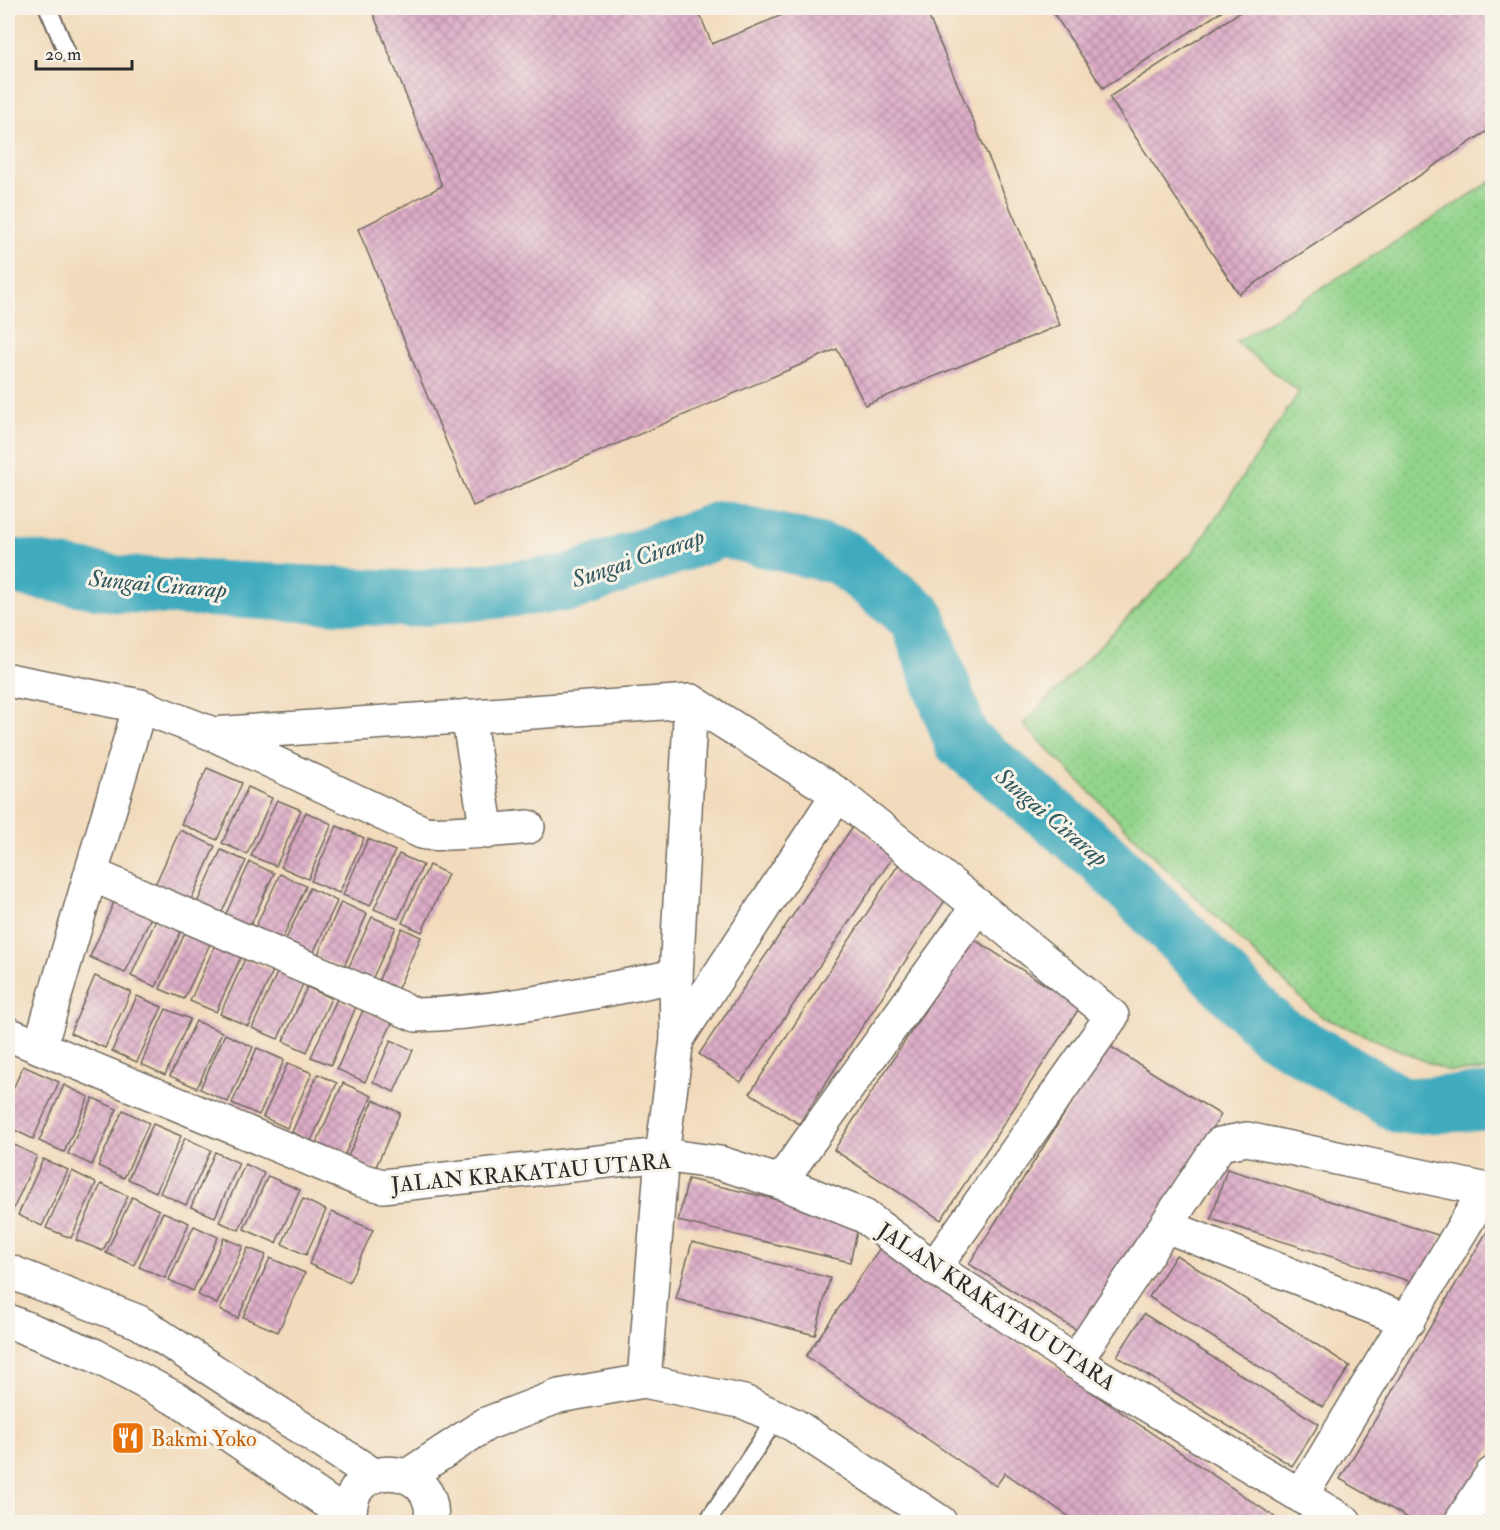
<svg xmlns="http://www.w3.org/2000/svg" width="1500" height="1530" viewBox="0 0 1500 1530" font-family="'IM FELL Double Pica',serif">
<style>
.grass{fill:url(#grass-dots);stroke:#5f805b;stroke-width:1.5}
.lines{fill:none;stroke-linecap:round;stroke-linejoin:round}
.river{stroke:#3fabbe;stroke-width:57}
.building{fill:url(#building-cross-hatch)}
.service-casing{stroke:#71695e;stroke-width:20}
.minor-casing{stroke:#71695e;stroke-width:36}
.tertiary-casing{stroke:#71695e;stroke-width:36}
.service{stroke:#fff;stroke-width:16}
.minor{stroke:#fff;stroke-width:33}
.tertiary{stroke:#fff;stroke-width:33}
.labels{text-anchor:middle;stroke-width:6;stroke-linejoin:round;paint-order:stroke}
.street-label{font-size:22px;fill:#2b2b2b;stroke:#f7f3e8}
.food-label{font-size:22px;fill:#c56008;stroke:#f7f3e8;text-anchor:start}
.water-label{font-size:24px;font-style:italic;fill:#32585e;stroke:#f7f3e8}
</style>
<defs>
<pattern id="grass-dots" width="8" height="8" patternUnits="userSpaceOnUse" patternTransform="scale(1.5)"><rect width="8" height="8" fill="#93d48b"/><path d="M2 2h.1M6 6h.1" fill="none" stroke="#7fb678" stroke-width="1.8" stroke-linecap="round"/></pattern>
<pattern id="building-cross-hatch" width="8" height="8" patternUnits="userSpaceOnUse" patternTransform="scale(1.5)"><rect width="8" height="8" fill="#ddacc7"/><path d="M0 0l8 8M0 8l8-8" fill="none" stroke="#b38ca2"/></pattern>
</defs>
<rect width="100%" height="100%" fill="#f7f3e8"/>
<filter id="ink" filterUnits="userSpaceOnUse"><feTurbulence type="fractalNoise" baseFrequency=".0167" numOctaves="2"/><feDisplacementMap in="SourceGraphic" scale="12" xChannelSelector="R" yChannelSelector="G"/><feConvolveMatrix kernelMatrix="1 2 1 2 8 2 1 2 1" color-interpolation-filters="sRGB"/></filter>
<filter id="wash" filterUnits="userSpaceOnUse"><feTurbulence type="fractalNoise" baseFrequency=".008" numOctaves="4" result="noise"/><feDisplacementMap in="SourceGraphic" scale="24" xChannelSelector="R" yChannelSelector="G"/><feGaussianBlur stdDeviation="1.35" result="paint"/><feColorMatrix in="noise" values="0 0 0 0 0 0 0 0 0 0 0 0 0 0 0 0 0 1.4 0 .05"/><feComposite in="paint" operator="in"/></filter>
<g filter="url(#wash)">
<rect width="100%" height="100%" fill="#f2dbbc"/>
<path class="grass" d="M1492 181V1071H1448L1320 1016 1164 867 1023 724 1194 550 1299 392 1236 342Z"/>
<g class="lines">
<path class="river" d="M8 566 118 584 408 599 569 583 722 529 842 557 917 617 962 741 1101 856 1273 1030 1402 1106 1492 1102"/>
</g>
<g id="blocks">
<g class="building">
<path d="M371 8H697L712 44 799 8H925L1060 325 865 405 837 349 473 506 358 229 442 186Z"/>
<path d="M1050 8H1227L1103 88Z"/>
<path d="M1246 8H1492V128L1239 294 1109 97Z"/>
<path d="M207 768 242 783 217 840 181 824Z"/>
<path d="M248 787 272 798 247 854 222 843Z"/>
<path d="M277 800 301 810 276 866 251 856Z"/>
<path d="M306 812 332 824 308 879 281 867Z"/>
<path d="M337 826 364 838 339 893 311 881Z"/>
<path d="M853 826 895 854 741 1082 699 1054Z"/>
<path d="M180 830 215 846 190 902 154 887Z"/>
<path d="M368 839 395 851 370 906 343 895Z"/>
<path d="M221 850 246 861 220 916 196 905Z"/>
<path d="M399 854 423 865 398 919 374 909Z"/>
<path d="M904 856 953 888 799 1124 750 1093Z"/>
<path d="M250 862 274 873 249 929 224 918Z"/>
<path d="M429 865 448 874 422 932 402 923Z"/>
<path d="M280 874 306 886 281 942 254 930Z"/>
<path d="M310 888 337 901 312 956 284 943Z"/>
<path d="M115 900 151 917 125 973 90 957Z"/>
<path d="M341 902 367 914 343 969 317 957Z"/>
<path d="M372 917 396 927 371 982 347 971Z"/>
<path d="M156 920 181 931 156 987 131 976Z"/>
<path d="M402 928 421 937 395 995 376 986Z"/>
<path d="M185 933 210 944 184 999 160 989Z"/>
<path d="M972 938 1080 1007 941 1220 834 1150Z"/>
<path d="M215 945 241 957 216 1012 190 1001Z"/>
<path d="M245 959 273 971 248 1026 220 1014Z"/>
<path d="M277 973 303 984 278 1039 252 1028Z"/>
<path d="M95 976 131 992 105 1048 70 1033Z"/>
<path d="M307 987 331 998 307 1052 283 1041Z"/>
<path d="M137 996 162 1007 137 1062 112 1051Z"/>
<path d="M337 999 356 1007 331 1065 311 1057Z"/>
<path d="M166 1009 190 1019 165 1075 141 1064Z"/>
<path d="M363 1010 392 1023 365 1082 337 1069Z"/>
<path d="M196 1021 222 1032 197 1088 170 1076Z"/>
<path d="M225 1034 253 1047 228 1102 200 1089Z"/>
<path d="M391 1040 413 1050 394 1092 373 1082Z"/>
<path d="M1108 1045 1221 1115 1083 1334 969 1264Z"/>
<path d="M257 1048 284 1060 259 1115 232 1103Z"/>
<path d="M288 1063 312 1073 287 1128 263 1117Z"/>
<path d="M23 1066 59 1082 33 1139 8 1127V1101Z"/>
<path d="M318 1074 337 1083 311 1141 292 1132Z"/>
<path d="M343 1083 372 1096 344 1156 316 1144Z"/>
<path d="M64 1085 89 1097 64 1152 39 1141Z"/>
<path d="M93 1098 117 1109 92 1165 68 1154Z"/>
<path d="M374 1100 400 1113 374 1171 347 1158Z"/>
<path d="M123 1110 149 1123 124 1178 98 1166Z"/>
<path d="M153 1124 181 1136 156 1192 128 1179Z"/>
<path d="M185 1138 211 1150 186 1205 160 1193Z"/>
<path d="M8 1142 37 1156 12 1212 8 1210Z"/>
<path d="M215 1152 239 1163 215 1217 191 1207Z"/>
<path d="M43 1159 68 1170 42 1226 18 1215Z"/>
<path d="M245 1164 264 1173 239 1230 219 1222Z"/>
<path d="M1227 1169 1441 1236 1425 1286 1211 1219Z"/>
<path d="M72 1171 96 1183 71 1238 46 1228Z"/>
<path d="M268 1176 300 1190 276 1243 244 1229Z"/>
<path d="M688 1179 860 1219 850 1262 678 1221Z"/>
<path d="M101 1184 128 1196 103 1251 76 1240Z"/>
<path d="M132 1197 159 1210 134 1265 106 1253Z"/>
<path d="M303 1199 326 1210 306 1255 282 1244Z"/>
<path d="M163 1212 189 1223 165 1278 139 1267Z"/>
<path d="M332 1212 373 1230 349 1282 309 1264Z"/>
<path d="M1492 1223V1447L1448 1522H1415L1340 1479Z"/>
<path d="M194 1226 218 1237 193 1291 169 1280Z"/>
<path d="M224 1238 243 1246 217 1304 198 1295Z"/>
<path d="M692 1242 830 1278 815 1335 676 1299Z"/>
<path d="M248 1248 266 1255 238 1318 220 1310Z"/>
<path d="M880 1248 1282 1522H1077L1005 1473 996 1486 806 1356Z"/>
<path d="M1176 1255 1350 1366 1323 1407 1149 1297Z"/>
<path d="M270 1258 305 1273 278 1332 243 1317Z"/>
<path d="M1144 1314 1319 1424 1292 1466 1117 1356Z"/>
</g>
</g>
</g>
<g filter="url(#ink)">
<use href="#blocks" fill-opacity="0" stroke="#71695e" stroke-width="1.5"/>
<g class="lines">
<defs>
<g id="service">
<path d="M48 8 67 53"/>
<path d="M707 1522 777 1417"/>
</g>
<g id="minor">
<path d="M8 680 140 706 213 734 691 701 838 794 978 906 1112 1016 934 1268"/>
<path d="M468 716 487 832"/>
<path d="M215 735 422 832C432 835 440 833 450 833 477 832 502 830 528 827"/>
<path d="M91 874 416 1015C503 1013 591 992 676 976"/>
<path d="M8 1034 361 1180 383 1186 662 1155 720 1163 780 1182 864 1216 934 1268 987 1302 1075 1362 1345 1522"/>
<path d="M677 1039 838 794"/>
<path d="M40 1047 140 706"/>
<path d="M780 1182 978 906"/>
<path d="M1166 1226 1408 1321"/>
<path d="M1075 1362 1220 1144 1247 1139 1492 1191"/>
<path d="M644 1381 662 1155 677 1039 676 976 691 701"/>
<path d="M1301 1496 1485 1191"/>
<path d="M1461 1522 1492 1474"/>
</g>
<g id="tertiary">
<path d="M8 1271 139 1322 375 1476"/>
<path d="M8 1321 94 1355 180 1401 349 1517"/>
<path d="M407 1476 486 1424 559 1396 644 1381 744 1402 794 1425 940 1522"/>
<path d="M351 1522C349 1516 350 1511 351 1504 359 1457 439 1465 431 1522"/>
</g>
</defs>
<use href="#service" class="service-casing"/>
<use href="#minor" class="minor-casing"/>
<use href="#tertiary" class="tertiary-casing"/>
<use href="#service" class="service"/>
<use href="#minor" class="minor"/>
<use href="#tertiary" class="tertiary"/>
</g>
</g>
<defs>
<symbol id="restaurant-square" viewBox="-11 -11 22 22"><rect x="-9" y="-9" width="18" height="18" rx="4" fill="#e8710a" stroke="#f7f3e8"/><path d="M-5-6h1v4h1v-4h1v4h1v-4h1v5L-1.5 .5V6h-2V.5L-5-1ZM5-6V6H3V1.5H1.5Q1.5-4 5-6Z" fill="#fff"/></symbol>
</defs>
<g fill-rule="evenodd">
<use href="#restaurant-square" x="109" y="1419" width="38" height="38"/>
</g>
<g class="labels">
<g class="street-label">
<text transform="translate(531 1172) rotate(-5)" y="8">JALAN KRAKATAU UTARA</text>
<text transform="translate(997 1306) rotate(34)" y="8">JALAN KRAKATAU UTARA</text>
</g>
<g class="food-label">
<text x="151" y="1446">Bakmi Yoko</text>
</g>
<g class="water-label">
<text transform="translate(638 558) rotate(-19)" y="8">Sungai Cirarap</text>
<text transform="translate(158 584) rotate(5)" y="8">Sungai Cirarap</text>
<text transform="translate(1052 817) rotate(40)" y="8">Sungai Cirarap</text>
</g>
</g>
<rect width="1500" height="1530" fill="none" stroke="#f7f3e8" stroke-width="30"/>
<path d="M36 60v9h96v-9" fill="none" stroke="#2b2b2b" stroke-width="3"/>
<text x="45" y="60" font-size="18" fill="#2b2b2b" stroke="#f7f3e8" stroke-width="4.5" paint-order="stroke">20 m</text>
</svg>
